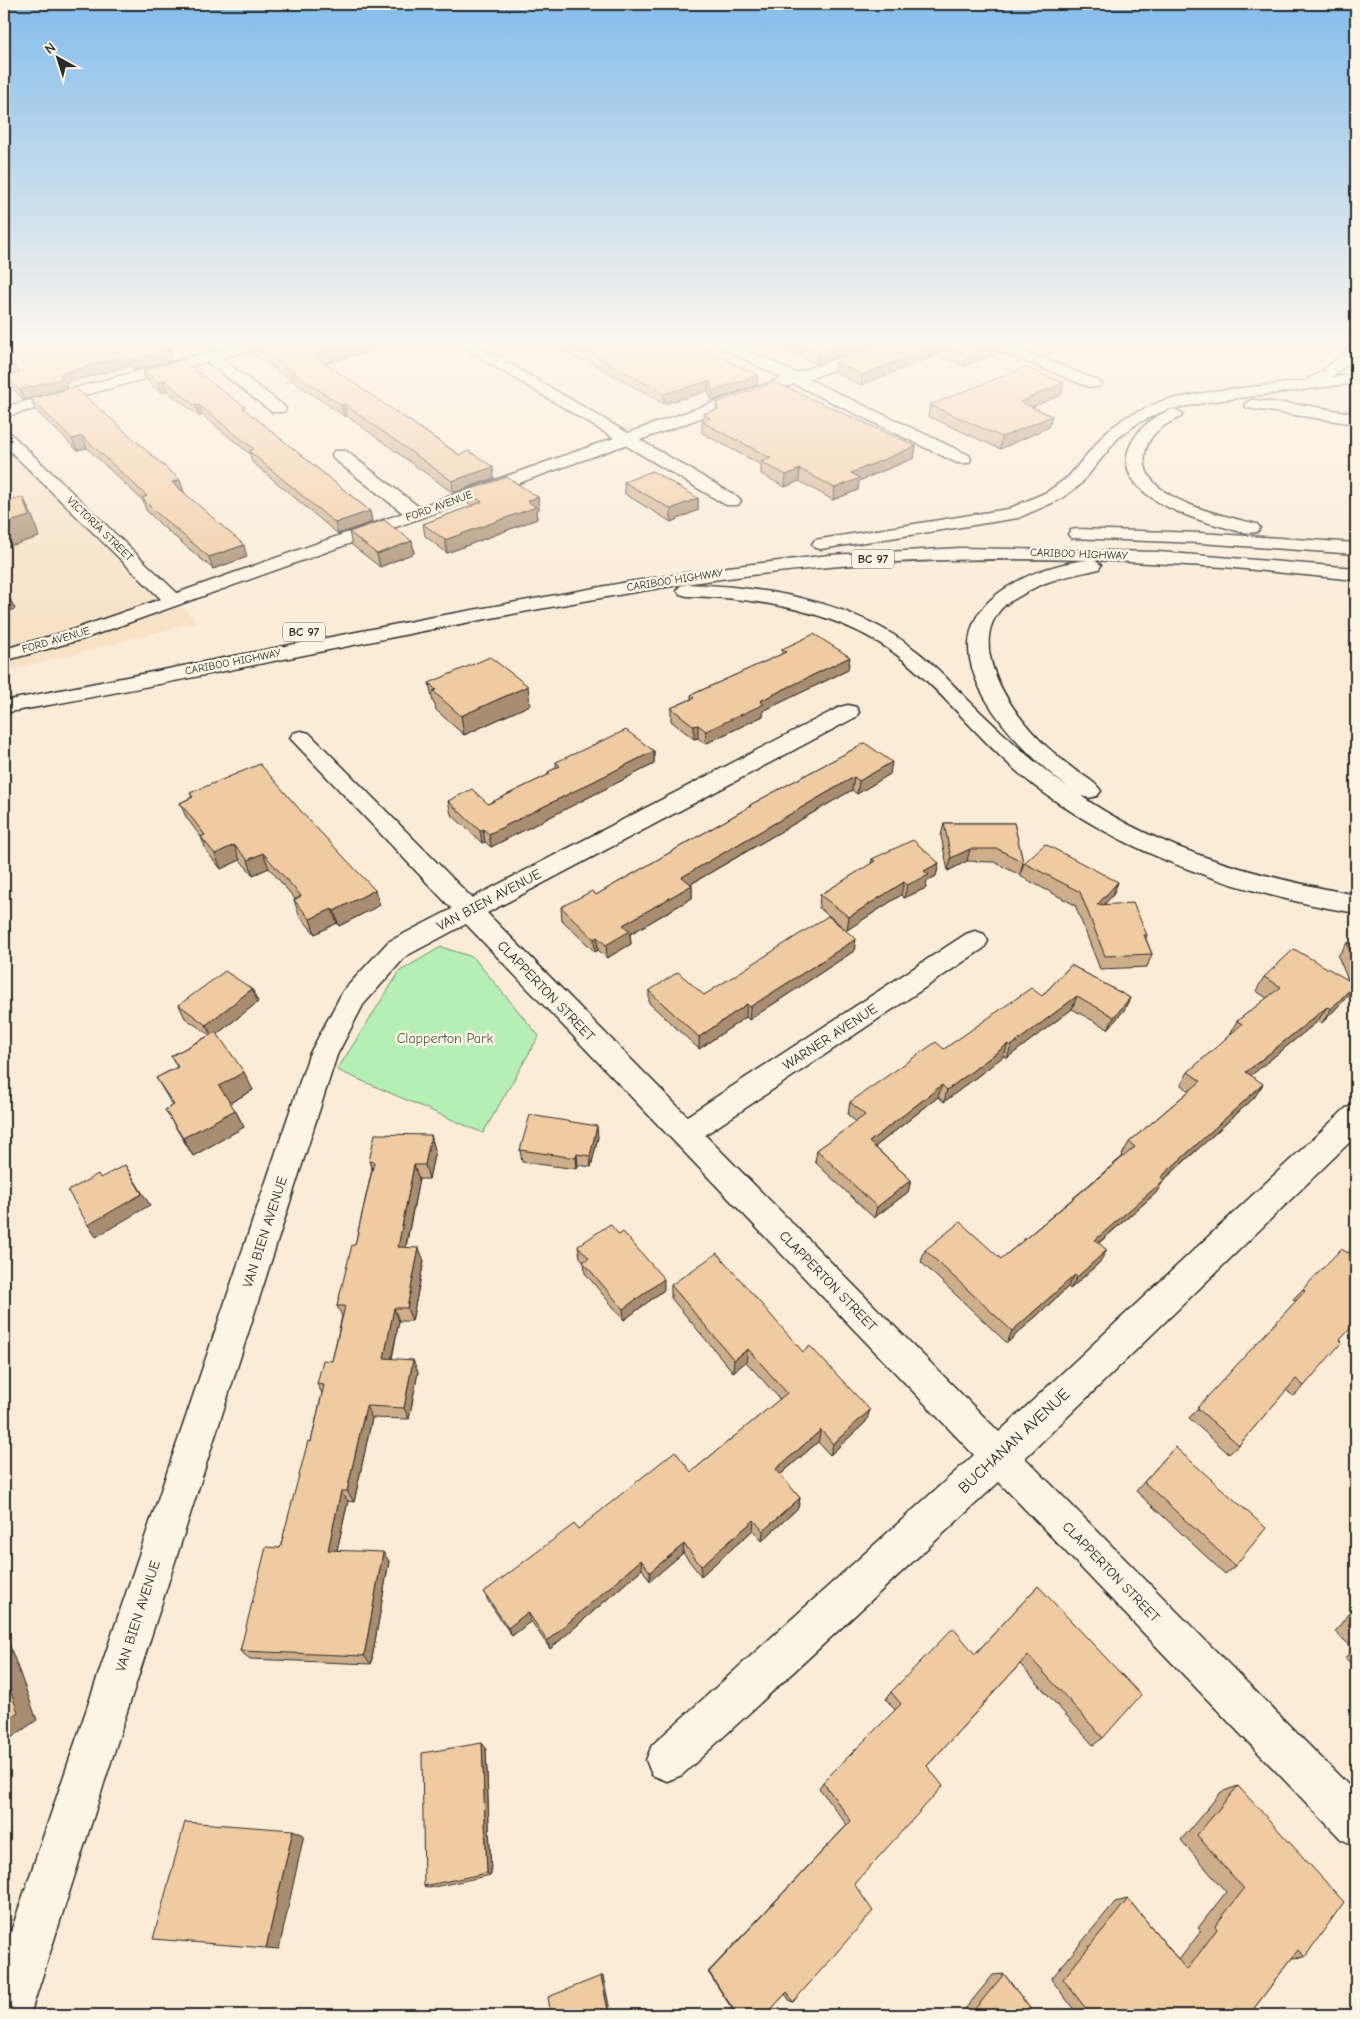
<svg xmlns="http://www.w3.org/2000/svg" width="1360" height="2019" viewBox="0 0 1360 2019" font-family="'Comic Neue',sans-serif">
	<style>
		.built { fill: #f7e2c6 }
		.green { fill: #b5efb3; stroke: #708d6f }
		.lines { fill: none; stroke-linecap: round; stroke-linejoin: round }
		.street-casing { stroke: #2b2b2b; stroke-width: 3 }
		.highway-casing { stroke: #2b2b2b; stroke-width: 3 }
		.street { fill: #fcf5e5; fill-rule: evenodd }
		.highway { fill: #fcf5e5; fill-rule: evenodd }
		.wall { fill: #ceae8a; stroke: #2b2b2b }
		.shaded-wall { fill: #a88d70; stroke: #2b2b2b }
		.building { fill: #f0caa0; stroke: #2b2b2b }
		.labels { text-anchor: middle; dominant-baseline: central; stroke-width: 5; stroke-linejoin: round; paint-order: stroke }
		.far-street-label { font-size: 11px; fill: #2b2b2b; stroke: #fcf5e5 }
		.shield { fill: #fcf5e5; stroke: #6a6863; stroke-width: 1 }
		.shield-label { font-size: 12px; font-weight: bold; fill: #2b2b2b }
		.street-label { font-size: 14px; fill: #2b2b2b; stroke: #fcf5e5 }
		.park-label { font-size: 14px; fill: #4e5c4d; stroke: #fcf5e5 }
		.near-street-label { font-size: 16px; fill: #2b2b2b; stroke: #fcf5e5 }
	</style>
	<rect width="100%" height="100%" fill="#faecd7"/>
	<filter id="ink" filterUnits="userSpaceOnUse"><feTurbulence type="fractalNoise" baseFrequency=".02" numOctaves="2"/><feDisplacementMap in="SourceGraphic" scale="10" xChannelSelector="R" yChannelSelector="G"/><feConvolveMatrix kernelMatrix="1 2 1 2 8 2 1 2 1" color-interpolation-filters="sRGB"/></filter>
	<g filter="url(#ink)">
		<polygon class="built" points="4,432 197,622 4,672"/>
		<polygon class="green" points="441,947 473,957 539,1036 483,1133 337,1070 400,971"/>
		<g class="lines">
			<defs>
				<g id="street">
					<polygon points="251,341 275,341 273,344 221,358 284,406 286,409 284,412 272,412 207,362 4,417 4,407"/>
					<polygon points="453,341 471,341 628,433 782,378 710,341 729,341 796,373 886,341 907,341 905,344 808,379 969,455 971,459 969,463 957,463 794,384 640,440 738,497 741,501 738,505 726,505 625,445 83,639 4,661 4,649 69,631 161,599 4,445 4,431 10,433 177,593 403,513 334,459 332,455 334,451 346,451 419,507 614,438"/>
					<polygon points="981,341 1001,341 1099,381 1102,384 1099,387 1089,387 983,344"/>
					<polygon points="1337,341 1356,341 1356,349 1339,344"/>
					<polygon points="848,705 856,707 859,712 856,717 487,913 687,1116 966,934 975,931 984,934 988,941 984,948 705,1135 999,1432 1346,1108 1356,1105 1356,1136 1025,1458 1356,1793 1356,1846 1341,1839 999,1482 682,1775 667,1781 652,1775 646,1760 652,1745 974,1455 466,924 406,956 363,1005 337,1055 30,2015 4,2015 4,1952 309,1055 343,991 388,942 452,909 290,738 293,733 301,731 309,733 472,898 840,707"/>
				</g>
				<g id="highway">
					<polygon points="1356,346 1356,357 1332,377 1356,375 1356,383 1214,401 1166,410 1138,423 1118,438 1080,485 1059,500 1018,518 821,549 815,548 812,544 815,540 821,539 1008,509 1047,492 1068,477 1106,432 1126,417 1162,401 1214,391 1304,381 1321,372 1351,347"/>
					<polygon points="1252,400 1311,406 1356,414 1356,424 1247,408 1244,405 1247,402"/>
					<path d="M1175,409L1183,414L1181,417C1163,425 1148,434 1145,454C1137,500 1226,516 1257,524L1260,528L1257,532C1245,535 1232,529 1220,526C1185,517 1100,488 1135,437C1144,423 1159,413 1175,409Z"/>
					<polygon points="1077,529 1200,533 1356,543 1356,554 1200,543 1071,538 1068,534 1071,530"/>
					<path d="M961,548L1158,552L1356,568V580L1224,567L1094,560L1101,565L1099,569C1070,576 1046,579 1020,596C1015,599 1008,602 1004,606C963,646 1014,716 1045,745C1054,753 1062,760 1071,767C1081,775 1094,780 1101,791L1097,796L1089,798L1081,796C1162,852 1261,877 1356,895V913C1244,895 1127,856 1036,787C988,751 952,701 906,662C847,612 762,598 687,596L680,594L677,590L680,586L687,584C766,587 856,601 919,653C937,667 952,684 968,700C1003,734 1037,766 1077,794C1020,753 912,647 1006,588C1031,572 1059,563 1088,560C1002,558 915,559 829,567C719,576 610,596 502,616C336,647 170,684 4,713V701L428,618L628,582L728,567L829,555Z"/>
				</g>
			</defs>
			<use href="#street" class="street-casing"/>
			<use href="#highway" class="highway-casing"/>
			<use href="#street" class="street"/>
			<use href="#highway" class="highway"/>
		</g>
		<g class="wall">
			<polygon points="4,341 169,350 172,360 134,370 129,366 65,383 67,388 24,400 10,386 5,376 15,373 4,364"/>
			<polygon points="247,341 372,341 373,350 325,364 494,478 453,493 347,416 344,416 250,352"/>
			<polygon points="547,341 679,341 758,375 757,385 712,401 708,391 664,404 588,361 578,360"/>
			<polygon points="765,341 880,341 817,364"/>
			<polygon points="892,341 1001,343 999,353 964,366 937,355 861,385 834,372 835,362"/>
			<polygon points="1006,341 1028,341 1017,346"/>
			<polygon points="143,370 246,411 370,511 372,522 338,534 252,462 250,454 202,415 199,416 167,391 161,393 146,380"/>
			<polygon points="1061,395 1032,407 1052,416 1049,427 1000,449 928,416 930,405"/>
			<polygon points="31,399 184,492 247,557 213,569 162,526 146,510 143,501 87,448 77,450 35,410"/>
			<polygon points="716,403 916,446 914,458 859,481 858,490 833,500 799,481 785,487 761,474 761,465 702,433 702,422 703,421 703,414 716,410"/>
			<polygon points="624,482 698,498 698,510 671,522 625,494"/>
			<polygon points="466,491 538,497 539,509 536,510 537,519 447,553 425,536 423,524 472,506 468,503"/>
			<polygon points="349,532 412,541 414,553 380,567 352,545"/>
			<polygon points="782,649 848,670 763,711 763,716 705,744 698,738 694,739 671,721 671,708 691,699 691,695 782,654"/>
			<polygon points="429,683 530,705 464,735 436,710 435,705 433,702"/>
			<polygon points="865,743 890,774 857,794 852,790 691,884 692,885 692,898 630,934 631,944 607,958 598,950 595,952 562,920 561,907 596,895 749,807 750,805"/>
			<polygon points="654,751 654,764 491,847 485,842 482,843 451,814 448,801 488,804 548,775 548,772 556,768 556,762"/>
			<polygon points="190,793 380,905 339,926 337,923 315,934 299,915 294,900 295,899 269,868 253,875 240,860 221,869 207,852 201,837 186,817 180,803 192,797"/>
			<polygon points="944,823 1014,823 1023,862 1020,875 994,862 967,861 948,871 941,836"/>
			<polygon points="872,859 939,863 936,876 927,881 926,888 904,898 901,895 847,930 819,908 820,895 871,864"/>
			<polygon points="1024,863 1118,882 1113,895 1104,904 1147,935 1146,939 1152,954 1147,967 1100,969 1075,905 1020,876"/>
			<polygon points="856,939 854,951 749,1020 746,1017 699,1049 649,1003 649,991 704,995"/>
			<polygon points="1347,943 1356,944 1356,989 1352,989 1346,998 1322,1023 1318,1021 1250,1076 1263,1084 1254,1098 1164,1180 1156,1193 1099,1243 1100,1262 1070,1289 1068,1287 1007,1343 921,1262 925,1250 1001,1259 1123,1156 1122,1155 1129,1142 1189,1091 1181,1085 1188,1072 1230,1035 1229,1035 1237,1021 1267,998 1256,991 1264,977 1348,980 1338,956"/>
			<polygon points="1071,965 1130,998 1124,1010 1108,1029 1072,1009 1007,1058 1004,1056 944,1102 938,1097 875,1147 911,1180 908,1192 874,1218 815,1162 817,1150 856,1122 848,1115 850,1102 944,1049 1042,996"/>
			<polygon points="252,989 258,1002 217,1034 253,1090 230,1103 235,1110 244,1127 193,1156 165,1110 173,1106 156,1078 177,1067 171,1056 210,1035 185,1018 179,1005"/>
			<polygon points="431,1135 435,1150 429,1179 419,1179 406,1247 424,1261 412,1321 399,1321 392,1359 418,1372 409,1419 372,1418 354,1502 348,1501 337,1550 389,1561 371,1664 250,1659 240,1651 280,1548 311,1442 322,1393 317,1384 332,1361 342,1316 337,1306 355,1245 372,1169 369,1161"/>
			<polygon points="598,1137 591,1167 578,1165 577,1169 522,1162 520,1150"/>
			<polygon points="578,1246 664,1290 624,1320 585,1273 584,1262 580,1257"/>
			<polygon points="1348,1253 1340,1340 1304,1386 1293,1396 1286,1390 1239,1445 1229,1454 1189,1418 1296,1301 1293,1299 1303,1289"/>
			<polygon points="671,1285 803,1352 866,1422 830,1455 818,1442 780,1475 800,1498 798,1508 762,1541 753,1530 701,1576 683,1553 650,1581 642,1569 550,1649 531,1621 512,1636 488,1601 484,1592 578,1529 691,1472 780,1399 746,1362 733,1372 671,1298"/>
			<polygon points="1175,1447 1235,1566 1225,1574 1136,1491"/>
			<polygon points="1038,1586 1103,1738 1093,1745 1020,1664 927,1766 854,1884 793,2002 790,2001 785,1994 766,2015 736,2015 708,1972 847,1825 819,1788 823,1782 895,1710 886,1699 891,1692 975,1654"/>
			<polygon points="1356,1603 1356,1668 1345,1658 1353,1648 1335,1632"/>
			<polygon points="486,1748 491,1875 429,1888 424,1886"/>
			<polygon points="1238,1786 1305,1957 1292,1958 1249,2015 1078,2015 1051,1979 1115,1902 1128,1899 1179,1960 1201,1931 1198,1928 1226,1892 1181,1840 1221,1792"/>
			<polygon points="1004,1974 1035,2015 960,2015 993,1975"/>
		</g>
		<g class="shaded-wall">
			<polygon points="365,341 372,341 373,350 315,366 313,355"/>
			<polygon points="853,341 880,341 817,364 818,354"/>
			<polygon points="1018,341 1028,341 1017,346"/>
			<polygon points="1001,343 999,353 964,366 966,357"/>
			<polygon points="939,345 937,355 861,385 862,375"/>
			<polygon points="169,350 172,360 134,370 131,360"/>
			<polygon points="126,356 129,366 65,383 67,388 24,400 20,390 59,374"/>
			<polygon points="758,375 757,385 712,401 712,391"/>
			<polygon points="164,380 167,391 161,393 158,382"/>
			<polygon points="709,381 708,391 664,404 664,394"/>
			<polygon points="1064,383 1061,395 1017,413 1020,402"/>
			<polygon points="344,404 347,416 344,416 341,405"/>
			<polygon points="199,405 202,415 199,416 196,406"/>
			<polygon points="1052,416 1049,427 1000,449 1002,437"/>
			<polygon points="82,436 87,448 77,450 72,439"/>
			<polygon points="916,446 914,458 859,481 858,490 833,500 835,488 851,473"/>
			<polygon points="493,467 494,478 453,493 452,481"/>
			<polygon points="800,469 799,481 785,487 786,475"/>
			<polygon points="180,480 184,492 172,482"/>
			<polygon points="23,497 33,518 39,537 4,548 4,524"/>
			<polygon points="538,497 539,509 536,510 537,519 447,553 445,540 527,501"/>
			<polygon points="698,498 698,510 671,522 671,509"/>
			<polygon points="370,511 372,522 338,534 335,523"/>
			<polygon points="412,541 414,553 380,567 377,554"/>
			<polygon points="244,545 247,557 213,569 209,557"/>
			<polygon points="4,587 15,609 4,613"/>
			<polygon points="850,657 848,670 763,711 763,716 705,744 706,731 760,701"/>
			<polygon points="528,686 530,705 464,735 461,716"/>
			<polygon points="698,725 698,738 694,739 694,726"/>
			<polygon points="654,751 654,764 491,847 489,834"/>
			<polygon points="892,762 890,774 857,794 859,781"/>
			<polygon points="854,777 852,790 682,889 682,877"/>
			<polygon points="483,829 485,842 482,843 480,831"/>
			<polygon points="234,845 240,860 221,869 215,854"/>
			<polygon points="970,849 967,861 948,871 951,858"/>
			<polygon points="263,853 269,868 253,875 248,860"/>
			<polygon points="939,863 936,876 927,881 926,888 904,898 907,885 924,871"/>
			<polygon points="904,882 901,895 847,930 849,917"/>
			<polygon points="1118,882 1113,895 1092,918 1097,905"/>
			<polygon points="692,885 692,898 630,934 631,944 607,958 606,945 623,925"/>
			<polygon points="375,890 380,905 339,926 334,911"/>
			<polygon points="332,909 337,923 315,934 310,919"/>
			<polygon points="597,937 598,950 595,952 594,939"/>
			<polygon points="856,939 854,951 749,1020 750,1007"/>
			<polygon points="1355,984 1346,998 1322,1023 1331,1009"/>
			<polygon points="252,989 258,1002 213,1037 206,1025"/>
			<polygon points="1077,996 1072,1009 1007,1058 1011,1046"/>
			<polygon points="1130,998 1124,1010 1108,1029 1114,1017"/>
			<polygon points="747,1004 746,1017 699,1049 699,1037"/>
			<polygon points="1327,1007 1318,1021 1238,1086 1246,1072"/>
			<polygon points="1008,1044 1004,1056 944,1102 947,1090"/>
			<polygon points="244,1072 253,1090 228,1104 219,1086"/>
			<polygon points="1263,1084 1254,1098 1158,1185 1164,1180 1156,1193 1088,1252 1095,1240 1161,1177"/>
			<polygon points="942,1085 938,1097 866,1154 869,1142"/>
			<polygon points="235,1110 244,1127 193,1156 183,1138"/>
			<polygon points="597,1126 598,1137 591,1167 590,1156"/>
			<polygon points="431,1135 435,1150 429,1179 425,1165"/>
			<polygon points="577,1154 578,1165 577,1169 576,1158"/>
			<polygon points="125,1165 150,1205 96,1237 88,1225"/>
			<polygon points="414,1165 419,1179 403,1260 398,1247"/>
			<polygon points="911,1180 908,1192 874,1218 877,1207"/>
			<polygon points="419,1248 424,1261 412,1321 407,1308"/>
			<polygon points="1107,1250 1100,1262 1070,1289 1077,1277"/>
			<polygon points="1075,1275 1068,1287 1007,1343 1012,1331"/>
			<polygon points="664,1279 664,1290 624,1320 623,1309"/>
			<polygon points="394,1308 399,1321 389,1371 384,1358"/>
			<polygon points="748,1349 746,1362 733,1372 734,1360"/>
			<polygon points="413,1360 418,1372 409,1419 404,1408"/>
			<polygon points="366,1406 372,1418 354,1502 347,1491"/>
			<polygon points="870,1410 866,1422 830,1455 833,1444"/>
			<polygon points="821,1430 818,1442 774,1480 776,1469"/>
			<polygon points="341,1491 348,1501 335,1559 328,1550"/>
			<polygon points="800,1498 798,1508 762,1541 763,1531"/>
			<polygon points="754,1520 753,1530 701,1576 701,1566"/>
			<polygon points="684,1544 683,1553 650,1581 650,1572"/>
			<polygon points="383,1552 389,1561 371,1664 364,1656"/>
			<polygon points="641,1560 642,1569 550,1649 547,1641"/>
			<polygon points="528,1612 531,1621 512,1636 508,1628"/>
			<polygon points="4,1630 37,1720 4,1743"/>
			<polygon points="482,1743 486,1748 491,1875 487,1873"/>
			<polygon points="293,1830 304,1835 279,1949 266,1948"/>
			<polygon points="601,1976 603,1976 611,2015 609,2015"/>
		</g>
		<g class="building">
			<polygon points="4,341 157,341 169,350 131,360 126,356 59,374 63,378 20,390 5,376 20,372 4,357"/>
			<polygon points="247,341 365,341 313,355 459,455 469,451 493,467 452,481 344,404 341,405"/>
			<polygon points="563,341 679,341 686,345 692,343 758,375 712,391 709,381 664,394 588,351 578,350"/>
			<polygon points="788,341 853,341 818,354"/>
			<polygon points="892,341 997,341 1001,343 966,357 939,345 862,375 835,362"/>
			<polygon points="181,360 245,407 243,408 370,511 335,523 249,451 254,449 199,405 196,406 164,380 158,382 143,370"/>
			<polygon points="1025,367 1064,383 1020,402 1052,416 1002,437 930,405"/>
			<polygon points="775,382 916,446 851,473 860,478 835,488 800,469 786,475 761,462 771,458 702,422 710,418 703,414 718,409 716,403"/>
			<polygon points="75,387 180,480 172,482 244,545 209,557 158,514 142,498 147,496 82,436 72,439 31,399"/>
			<polygon points="652,471 698,498 671,509 624,482"/>
			<polygon points="507,477 538,497 527,501 536,507 445,540 423,524 482,502 466,491"/>
			<polygon points="23,497 29,516 4,524 4,503"/>
			<polygon points="384,520 412,541 377,554 349,532"/>
			<polygon points="814,634 850,657 760,701 764,704 706,731 698,725 694,726 671,708 694,698 691,695 786,652 782,649"/>
			<polygon points="490,657 528,686 461,716 433,691 436,690 429,683"/>
			<polygon points="626,730 654,751 489,834 483,829 480,831 448,801 472,789 488,804 550,774 548,772 560,766 556,762"/>
			<polygon points="865,743 892,762 859,781 854,777 682,877 692,885 623,925 630,931 606,945 597,937 594,939 561,907 592,891 596,895 751,806 750,805"/>
			<polygon points="260,764 307,818 375,890 334,911 332,909 310,919 294,900 301,896 263,853 248,860 234,845 215,854 201,837 205,835 180,803 193,797 190,793"/>
			<polygon points="944,823 1014,823 1023,862 998,849 970,849 951,858"/>
			<polygon points="913,840 939,863 924,871 929,875 907,885 904,882 849,917 820,895 875,861 872,859"/>
			<polygon points="1045,844 1118,882 1097,905 1133,903 1147,935 1144,935 1152,954 1105,956 1080,892 1024,863"/>
			<polygon points="828,916 856,939 750,1007 747,1004 699,1037 649,991 678,972 704,995"/>
			<polygon points="1347,943 1356,944 1356,967"/>
			<polygon points="1294,949 1355,984 1331,1009 1327,1007 1246,1072 1263,1084 1161,1177 1164,1180 1095,1240 1107,1250 1077,1277 1075,1275 1012,1331 925,1250 960,1222 1001,1259 1135,1147 1129,1142 1201,1081 1188,1072 1242,1024 1237,1021 1281,987 1264,977"/>
			<polygon points="1071,965 1130,998 1114,1017 1077,996 1011,1046 1008,1044 947,1090 942,1085 869,1142 911,1180 877,1207 817,1150 865,1115 850,1102 936,1042 944,1049 1031,988 1042,996"/>
			<polygon points="225,971 252,989 206,1025 179,1005"/>
			<polygon points="216,1032 244,1072 219,1086 235,1110 183,1138 165,1110 174,1105 156,1078 178,1067 171,1056"/>
			<polygon points="530,1115 597,1126 590,1156 577,1154 576,1158 520,1150"/>
			<polygon points="375,1134 431,1135 425,1165 414,1165 398,1247 419,1248 407,1308 394,1308 384,1358 413,1360 404,1408 366,1406 347,1491 341,1491 328,1550 383,1552 364,1656 240,1651 266,1547 280,1548 308,1441 311,1442 324,1385 317,1384 323,1360 332,1361 345,1306 337,1306 352,1245 355,1245 374,1162 369,1161"/>
			<polygon points="125,1165 142,1194 88,1225 68,1191 98,1174 100,1178"/>
			<polygon points="610,1224 619,1235 623,1232 664,1279 623,1309 583,1262 589,1258 578,1246"/>
			<polygon points="1356,1244 1356,1322 1340,1340 1342,1342 1304,1386 1296,1379 1239,1445 1197,1408 1305,1291 1303,1289 1341,1249 1348,1253"/>
			<polygon points="717,1253 803,1352 810,1346 870,1410 833,1444 821,1430 776,1469 800,1498 763,1531 754,1520 701,1566 684,1544 650,1572 641,1560 547,1641 528,1612 508,1628 484,1592 574,1524 578,1529 675,1451 691,1472 787,1393 748,1349 734,1360 671,1285"/>
			<polygon points="1175,1447 1266,1528 1235,1566 1144,1482"/>
			<polygon points="1038,1586 1141,1695 1103,1738 1028,1655 927,1766 943,1786 854,1884 873,1911 793,2002 787,1992 766,2015 737,2015 709,1972 851,1821 823,1782 901,1704 891,1692 953,1628 975,1654"/>
			<polygon points="1356,1613 1356,1633 1348,1625"/>
			<polygon points="4,1673 18,1712 4,1722"/>
			<polygon points="482,1743 487,1873 424,1886 422,1753"/>
			<polygon points="1238,1786 1344,1902 1305,1957 1298,1950 1249,2015 1091,2015 1063,1979 1128,1899 1187,1970 1217,1929 1215,1926 1244,1889 1197,1835"/>
			<polygon points="185,1822 293,1830 266,1948 153,1939"/>
			<polygon points="1004,1974 1035,2015 970,2015"/>
			<polygon points="601,1976 609,2015 551,2015 548,1997"/>
		</g>
	</g>
	<linearGradient id="sky" x2="0" y2="1"><stop stop-color="#84bdeb"/><stop offset="0.55" stop-color="#fdf6ed"/><stop offset="1" stop-color="#fdf6ed" stop-opacity="0"/></linearGradient>
	<rect width="1360" height="624" fill="url(#sky)"/>
	<g class="labels">
		<g class="far-street-label">
			<text transform="translate(439 506) rotate(-20)">FORD AVENUE</text>
			<text transform="translate(100 529) rotate(44)">VICTORIA STREET</text>
			<text transform="translate(1079 554) rotate(2)">CARIBOO HIGHWAY</text>
			<text transform="translate(675 580) rotate(-9)">CARIBOO HIGHWAY</text>
			<text transform="translate(56 640) rotate(-16)">FORD AVENUE</text>
			<text transform="translate(233 662) rotate(-11)">CARIBOO HIGHWAY</text>
		</g>
		<g class="shield">
			<rect x="852" y="549.5" width="42" height="19" rx="4"/>
			<rect x="283" y="622.5" width="42" height="19" rx="4"/>
		</g>
		<g class="shield-label">
			<text x="873" y="559">BC 97</text>
			<text x="304" y="632">BC 97</text>
		</g>
		<g class="street-label">
			<text transform="translate(489 900) rotate(-28)">VAN BIEN AVENUE</text>
			<text transform="translate(546 991) rotate(46)">CLAPPERTON STREET</text>
			<text transform="translate(830 1037) rotate(-33)">WARNER AVENUE</text>
			<text transform="translate(265 1232) rotate(-72)">VAN BIEN AVENUE</text>
			<text transform="translate(828 1281) rotate(46)">CLAPPERTON STREET</text>
			<text transform="translate(1111 1572) rotate(46)">CLAPPERTON STREET</text>
			<text transform="translate(138 1616) rotate(-72)">VAN BIEN AVENUE</text>
		</g>
		<g class="park-label">
			<text x="445" y="1038">Clapperton Park</text>
		</g>
		<g class="near-street-label">
			<text transform="translate(1014 1441) rotate(-43)">BUCHANAN AVENUE</text>
		</g>
	</g>
	<rect width="1360" height="2019" fill="none" stroke="#fcf5e5" stroke-width="20"/>
	<rect x="10" y="10" width="1340" height="1999" fill="none" stroke="#2b2b2b" stroke-width="2" filter="url(#ink)"/>
	<g transform="translate(58 58) rotate(321)" stroke="#fcf5e5" stroke-width="4" paint-order="stroke">
	<path d="M0-4L9 19L0 12L-9 19Z" fill="#2b2b2b"/>
	<text y="-8" font-size="14" font-weight="bold" text-anchor="middle" fill="#2b2b2b">N</text>
	</g>
</svg>
